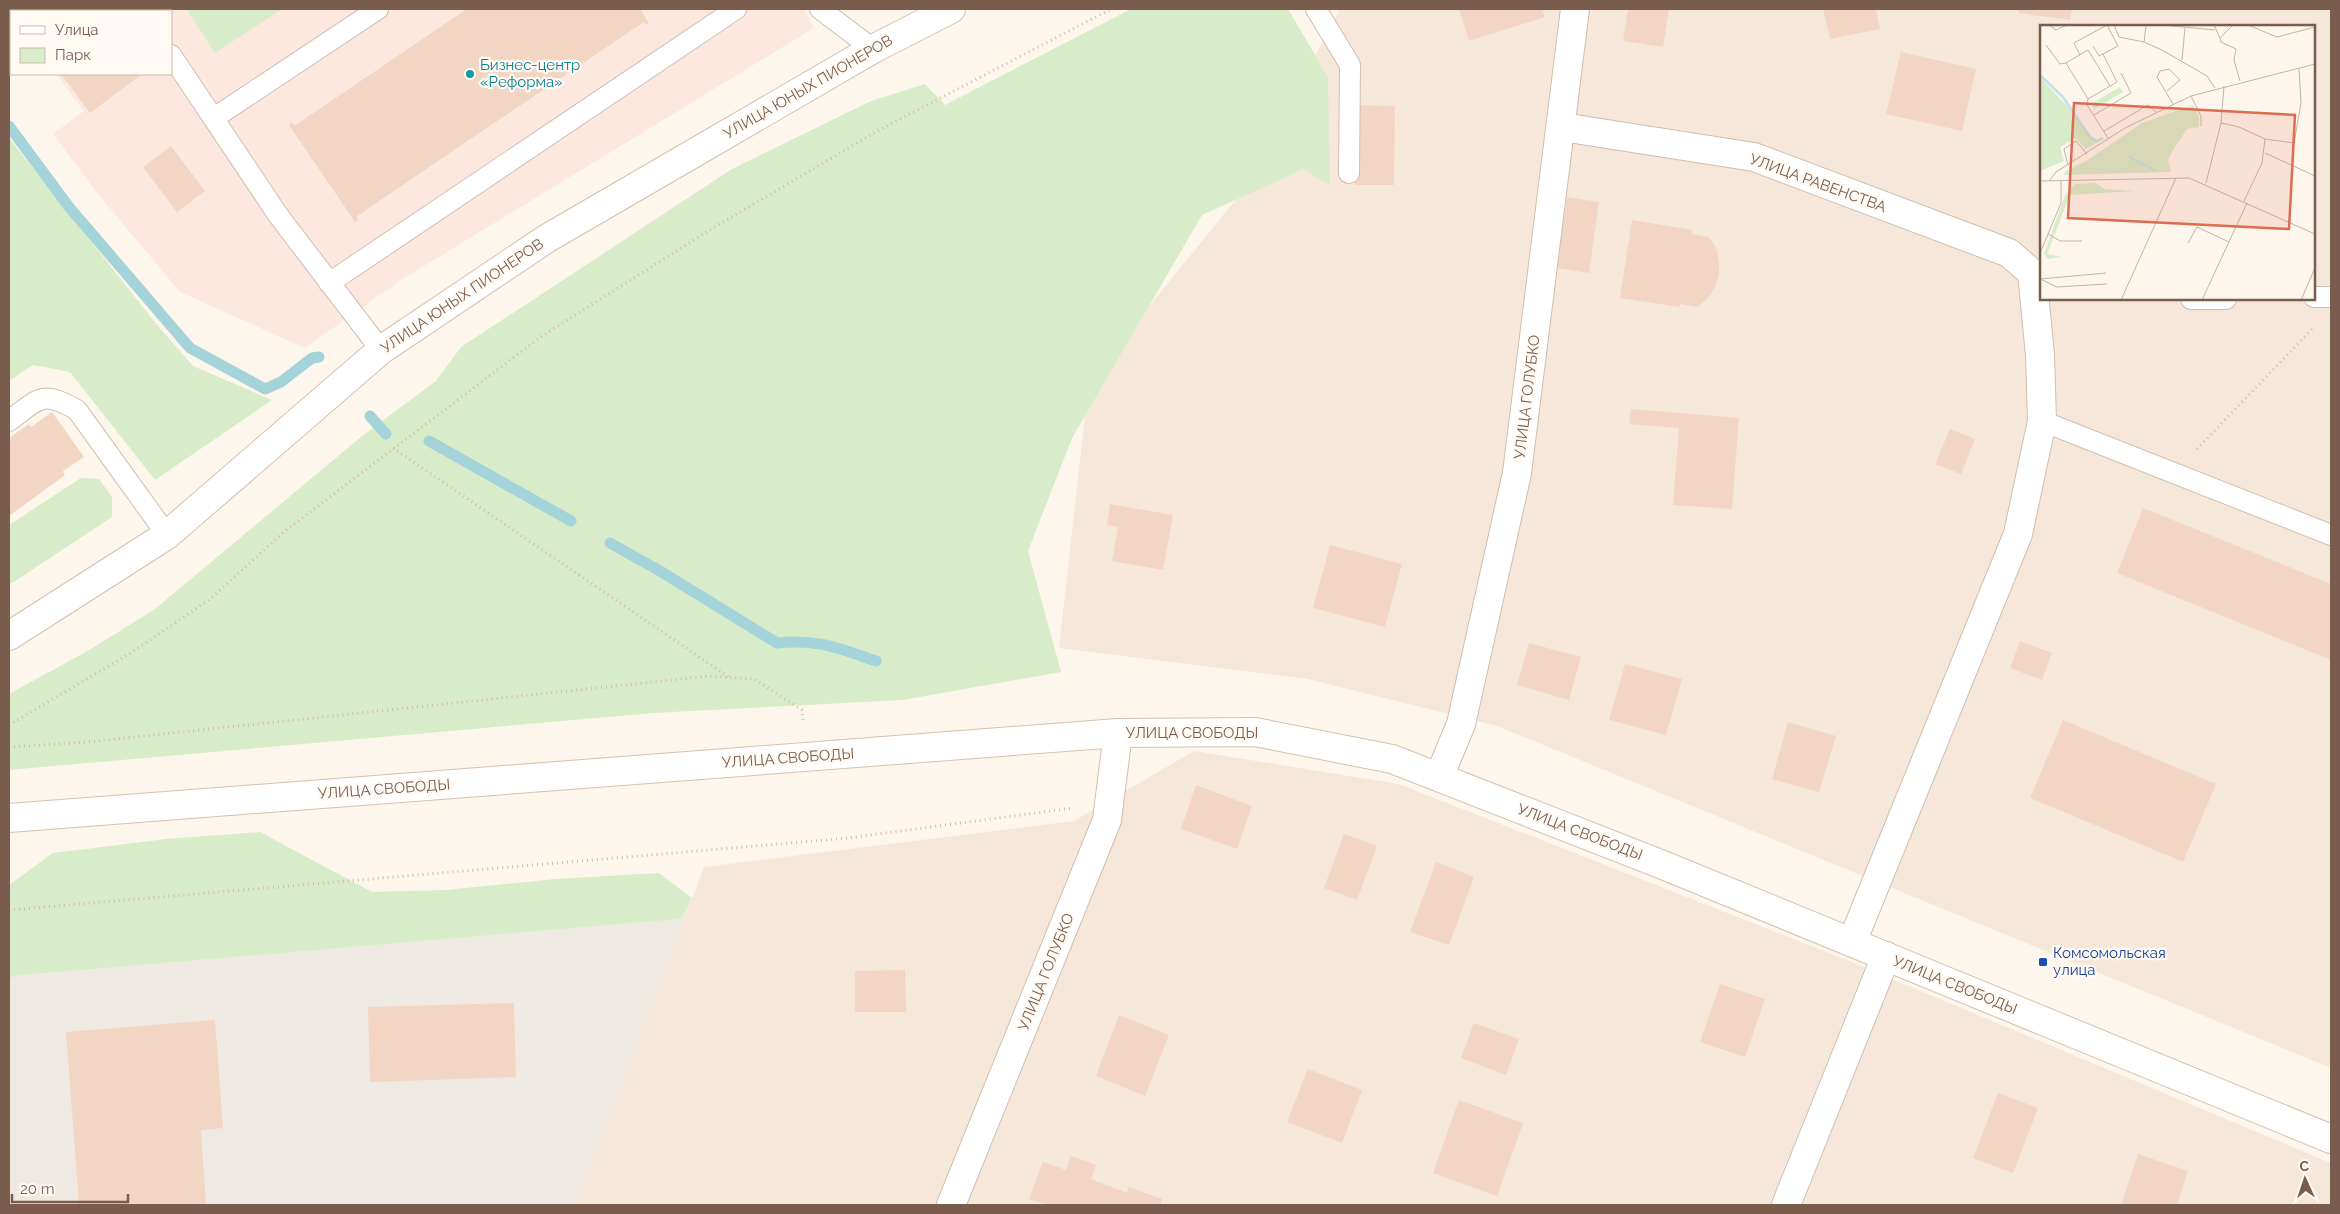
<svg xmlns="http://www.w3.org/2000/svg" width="2340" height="1214" viewBox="0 0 2340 1214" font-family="Raleway,sans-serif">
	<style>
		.residential { fill: #f5e8da; fill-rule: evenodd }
		.commercial { fill: #fde8e0 }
		.industrial { fill: #efe9e4 }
		.green { fill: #d8ecc9 }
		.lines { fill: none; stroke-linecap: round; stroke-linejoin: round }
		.stream { stroke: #a5d3da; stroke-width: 11 }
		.building { fill: #f3d5c3 }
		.lane-casing { stroke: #d1beb0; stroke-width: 22 }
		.street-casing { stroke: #d1beb0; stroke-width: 30 }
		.secondary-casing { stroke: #d6c0b0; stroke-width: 30 }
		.path { stroke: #d9b8a5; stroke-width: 3; stroke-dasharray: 1 4; stroke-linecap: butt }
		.lane { stroke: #fff; stroke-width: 20 }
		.street { stroke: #fff; stroke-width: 28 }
		.secondary { stroke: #fff; stroke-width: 28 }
		.culture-dot { fill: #0f9aa8; stroke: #fffaf3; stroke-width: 2 }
		.transit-dot { fill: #1a4fb4; stroke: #fffaf3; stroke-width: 2 }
		.labels { text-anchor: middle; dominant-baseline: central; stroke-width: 4.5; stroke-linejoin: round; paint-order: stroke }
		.culture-label { font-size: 15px; fill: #0d838f; stroke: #fffaf3; text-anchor: start }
		.street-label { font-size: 15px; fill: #7a5c4d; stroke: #fffaf3 }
		.transit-label { font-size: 15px; fill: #164399; stroke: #fffaf3; text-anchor: start }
		.inset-river { fill: none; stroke: #bfe3e8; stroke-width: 2.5 }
		.inset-road { fill: none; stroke: #c5b3a7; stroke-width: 1 }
		.view { fill: #dc6d51; fill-opacity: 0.15; stroke: #dc6d51; stroke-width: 2.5 }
		.inset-edge { fill: none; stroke: #7a5c4d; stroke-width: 2.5 }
	</style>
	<rect width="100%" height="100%" fill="#fdf6ec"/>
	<g class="residential">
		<path d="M1340,9H2331V1068L1497,726L1308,679L1059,648L1089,380L1247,186ZM2041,26H2314V299H2041Z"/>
		<polygon points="1194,751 1399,784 1842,958 2331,1163 2331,1205 575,1205 704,867 1074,821"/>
	</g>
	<polygon class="commercial" points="9,9 804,9 814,28 401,280 305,348 180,292 98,194 53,134 84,111 56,74 171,74 171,11 11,11 11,34 9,31"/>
	<polygon class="industrial" points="692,898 575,1205 9,1205 9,984 11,976 681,919"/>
	<g class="green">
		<polygon points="186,9 282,9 215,53"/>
		<polygon points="1131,9 1288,9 1328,77 1330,186 1304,169 1202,215 1072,438 1028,551 1061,672 903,700 653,713 9,770 9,694 91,649 155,609 362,436 436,381 461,347 732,169 871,101 925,84 945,105"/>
		<polygon points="9,138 158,326 193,366 272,400 155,480 70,372 33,365 9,381"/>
		<polygon points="81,478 99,479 112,497 112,517 9,585 9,525"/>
		<polygon points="260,832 372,892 445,890 556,879 659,873 692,898 681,919 12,976 9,984 9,885 53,853 166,839"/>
	</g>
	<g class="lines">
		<g class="stream">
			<polyline points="9,126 69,207 190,348 265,389 281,382 312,358 319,357"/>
			<polyline points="370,416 386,434"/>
			<polyline points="429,441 571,521"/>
			<path d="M610,543L660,571L777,643C818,639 838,648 876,661"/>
		</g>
	</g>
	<g class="building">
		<polygon points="9,9 114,9 116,11 11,11 11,27 9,24"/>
		<polygon points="467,9 640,9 649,23 646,25 644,22 457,148 356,217 358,220 355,222 289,125 292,122 294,126"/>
		<polygon points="1459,9 1542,9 1545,17 1469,41"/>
		<polygon points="1628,9 1669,9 1663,47 1623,41"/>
		<polygon points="1823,9 1876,9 1880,29 1830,39"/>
		<polygon points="2019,9 2072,9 2070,20 2018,13"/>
		<polygon points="1901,52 1976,69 1962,131 1886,114"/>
		<polygon points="61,74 142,74 90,113"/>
		<polygon points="1355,105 1395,106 1394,185 1354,185"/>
		<polygon points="171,146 205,191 177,212 143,167"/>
		<polygon points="1567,197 1599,202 1589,273 1557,268"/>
		<polygon points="1632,220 1693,230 1692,234 1709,237 1716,248 1719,261 1719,274 1715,287 1708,298 1698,307 1680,304 1680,307 1620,298"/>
		<polygon points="1631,409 1739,418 1732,509 1673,505 1679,428 1629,424"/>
		<polygon points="52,412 84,457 63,471 65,475 9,516 9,438 29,424 31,427"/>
		<polygon points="1950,429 1975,439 1961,474 1935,464"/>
		<polygon points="1110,504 1173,515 1163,570 1112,561 1118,527 1107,525"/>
		<polygon points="2143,508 2331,584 2331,660 2117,573"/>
		<polygon points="1330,545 1402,564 1385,627 1313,608"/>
		<polygon points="2020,641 2052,653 2042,680 2010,668"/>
		<polygon points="1529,643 1581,657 1569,700 1517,685"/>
		<polygon points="1625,664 1682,679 1666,735 1609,720"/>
		<polygon points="2063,720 2216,784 2183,862 2030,798"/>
		<polygon points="1788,722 1836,736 1819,792 1772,779"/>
		<polygon points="1196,785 1252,806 1237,849 1181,829"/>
		<polygon points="1344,834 1377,846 1357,900 1324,888"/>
		<polygon points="1436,862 1474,877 1449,945 1410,932"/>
		<polygon points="905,970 906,1012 855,1012 855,971"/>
		<polygon points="1720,984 1765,999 1745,1057 1700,1042"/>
		<polygon points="514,1003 516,1077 370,1082 368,1007"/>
		<polygon points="1119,1015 1169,1035 1145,1096 1096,1076"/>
		<polygon points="215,1020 223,1128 201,1130 206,1205 79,1205 66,1032"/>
		<polygon points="1474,1023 1519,1039 1506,1075 1461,1058"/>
		<polygon points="1308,1069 1362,1090 1342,1143 1287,1122"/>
		<polygon points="1998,1093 2038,1108 2013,1173 1973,1158"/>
		<polygon points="1459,1100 1523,1123 1497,1196 1433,1173"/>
		<polygon points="2138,1154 2188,1171 2177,1205 2121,1205"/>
		<polygon points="1071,1156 1096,1165 1091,1179 1127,1193 1129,1187 1162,1199 1160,1205 1047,1205 1029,1199 1043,1162 1066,1170"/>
	</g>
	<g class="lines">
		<defs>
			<g id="lane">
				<polyline points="140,9 142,11"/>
				<polyline points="820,9 873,49"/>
				<polyline points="1316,9 1350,65 1349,173"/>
				<polyline points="171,55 278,215 381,350"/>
				<polyline points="214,118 378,9"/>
				<polyline points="329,283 736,9"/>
				<polyline points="2314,297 2331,297"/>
				<polyline points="2191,299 2226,299"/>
				<path d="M9,421C40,398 41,390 77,410L167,535"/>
				<polyline points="2042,421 2331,535"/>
			</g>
			<g id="street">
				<polyline points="1562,127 1754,157 2009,253 2032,273 2040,355 2042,421 2018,534 1852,942"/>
				<polyline points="1439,777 1461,724 1517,473 1575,9"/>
				<polyline points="951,1205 1107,820 1118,733"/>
				<polyline points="1786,1205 1886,956"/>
			</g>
			<g id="secondary">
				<polyline points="9,636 167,535 381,350 546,239 873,49 951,9"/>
				<polyline points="9,818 1118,733 1255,732 1392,759 1663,865 2331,1139"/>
			</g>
		</defs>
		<use href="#lane" class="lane-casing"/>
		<use href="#street" class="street-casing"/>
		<use href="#secondary" class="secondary-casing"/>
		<g class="path">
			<polyline points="393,448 730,678"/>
			<polyline points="2197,449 2314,327"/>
			<polyline points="9,725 129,654 209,600 285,531 542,336 713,228 879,130 1111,9"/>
			<polyline points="9,747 87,742 709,676 754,679 802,710 803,723"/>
			<polyline points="9,910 848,838 1073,808"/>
		</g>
		<use href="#lane" class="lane"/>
		<use href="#street" class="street"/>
		<use href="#secondary" class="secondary"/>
	</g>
	<circle class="culture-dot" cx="470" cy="74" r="5"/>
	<rect class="transit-dot" x="2038" y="957" width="10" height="10" rx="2.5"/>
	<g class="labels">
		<g class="culture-label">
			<text x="480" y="65">Бизнес-центр<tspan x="480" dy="17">«Реформа»</tspan></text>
		</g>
		<g class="street-label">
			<text transform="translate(808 87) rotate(-30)">УЛИЦА ЮНЫХ ПИОНЕРОВ</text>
			<text transform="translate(1818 183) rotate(20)">УЛИЦА РАВЕНСТВА</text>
			<text transform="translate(462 296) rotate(-34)">УЛИЦА ЮНЫХ ПИОНЕРОВ</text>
			<text transform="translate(1527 397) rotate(-83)">УЛИЦА ГОЛУБКО</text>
			<text x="1192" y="733">УЛИЦА СВОБОДЫ</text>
			<text transform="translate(788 758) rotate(-4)">УЛИЦА СВОБОДЫ</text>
			<text transform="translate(384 789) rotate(-4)">УЛИЦА СВОБОДЫ</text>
			<text transform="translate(1580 832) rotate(21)">УЛИЦА СВОБОДЫ</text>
			<text transform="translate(1046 972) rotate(-68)">УЛИЦА ГОЛУБКО</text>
			<text transform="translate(1955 985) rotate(22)">УЛИЦА СВОБОДЫ</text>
		</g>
		<g class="transit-label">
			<text x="2053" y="953">Комсомольская<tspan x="2053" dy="17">улица</tspan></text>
		</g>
	</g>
	<g transform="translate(2040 25)">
		<rect width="275" height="275" fill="#fdf6ec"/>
		<path d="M0,52L27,81L51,113L58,117L46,124L35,113L20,122L24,136L0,146ZM80,62L83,67L54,84L51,79ZM153,80L159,92V102L147,104L133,125L128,135L131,147L24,150L25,146L46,136L102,98ZM55,158L65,164L95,166L30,170L7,229L21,232L8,234L4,229L25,170L35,159Z" fill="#d8ecc9"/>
		<path class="inset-river" d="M1,51L23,72L50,112L57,116L63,113M89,132L114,145"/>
		<path class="inset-road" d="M9,0L16,5L27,0M74,0L79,12L104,17L122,25L167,51L175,63M122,0L175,5M174,0L180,13L193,0M208,0L237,12L275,2M180,13L181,17L196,24L194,35L200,56M104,17L106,0M6,20L20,39L26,38M53,21L59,31L78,21L67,0M63,29L77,57L48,74L47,80L68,113M40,30L34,18L67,0M142,35L145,3M127,66L140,55L129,44L120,46L117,52L133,79M151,71L161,91V101M48,74L26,38L48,25L70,61M54,90L91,68L81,48M181,98L199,102L225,114L254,118L261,78L259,44M64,106L108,80L116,87M225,128L275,151M28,140L24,124L36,116L47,129M10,155L16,147L85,103L151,71L275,39M0,156L149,153L275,209M166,158L181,98L184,61M204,176L222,138L225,114M8,209L20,216H42M148,218L157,202L189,217M0,228L21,178V155M0,254L17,262L67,259M0,254L66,248M81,275L136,153M162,275L207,178M261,275L275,243"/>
		<path class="view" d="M34,78L255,90L249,204L28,193Z"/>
		<rect width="275" height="275" class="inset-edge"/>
	</g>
	<rect width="2340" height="1214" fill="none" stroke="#7a5c4d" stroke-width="20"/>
	<rect x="10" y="10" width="162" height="65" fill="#fffaf3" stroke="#cabbb1"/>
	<rect x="20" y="26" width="25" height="8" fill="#ffffff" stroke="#cabbb1"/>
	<text x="55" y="35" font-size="15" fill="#7a5c4d">Улица</text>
	<rect x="20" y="48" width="25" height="15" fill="#d8ecc9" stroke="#cabbb1"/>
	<text x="55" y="60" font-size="15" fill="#7a5c4d">Парк</text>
	<g transform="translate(2305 1179) rotate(357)" stroke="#fffaf3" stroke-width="4" paint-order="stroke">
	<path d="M0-4L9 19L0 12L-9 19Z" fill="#7a5c4d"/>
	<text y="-8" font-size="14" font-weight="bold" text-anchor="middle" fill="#7a5c4d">С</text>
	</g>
	<path d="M12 1194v8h116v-8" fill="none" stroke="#7a5c4d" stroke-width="2.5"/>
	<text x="20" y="1194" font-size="15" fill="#7a5c4d" stroke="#fffaf3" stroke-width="4" paint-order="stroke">20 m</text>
</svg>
